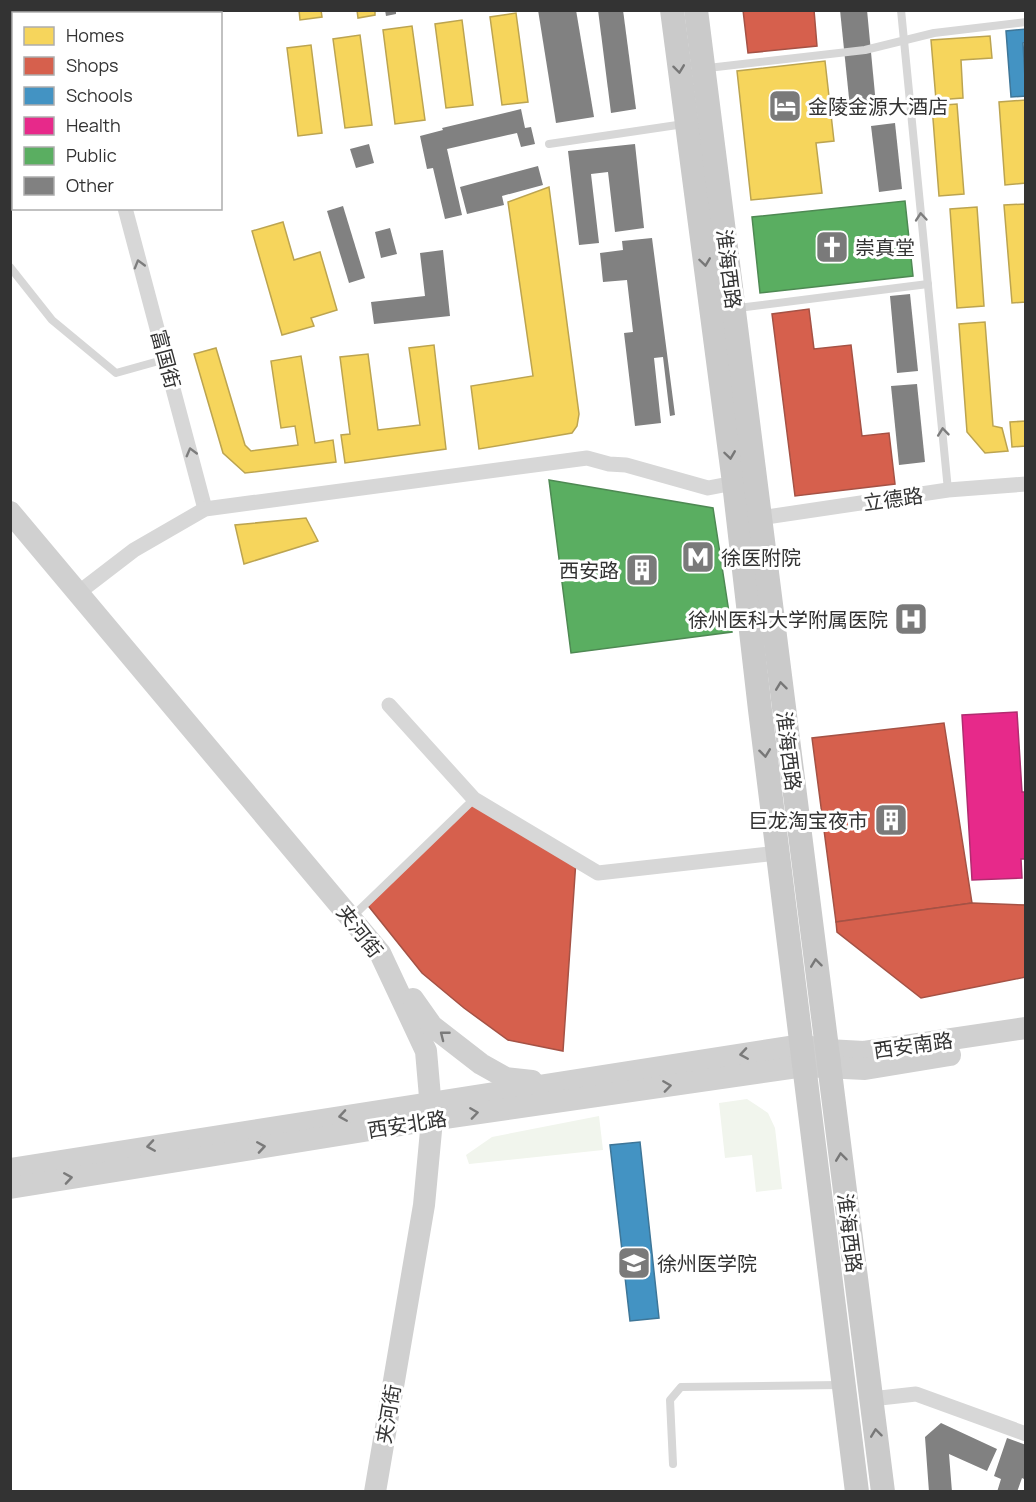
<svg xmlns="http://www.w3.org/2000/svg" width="1036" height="1502" viewBox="0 0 1036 1502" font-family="Manrope,'Noto Sans SC',sans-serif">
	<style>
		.green { fill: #f1f5ed }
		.homes { fill: #f6d55c; stroke: #bca450; stroke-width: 1.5 }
		.shops { fill: #d6604d; stroke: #a55245; stroke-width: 1.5 }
		.schools { fill: #4393c3; stroke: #3e7698; stroke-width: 1.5 }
		.health { fill: #e7298a; stroke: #b12c70; stroke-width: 1.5 }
		.public { fill: #5aae61; stroke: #4e8953; stroke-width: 1.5 }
		.building { fill: #818181 }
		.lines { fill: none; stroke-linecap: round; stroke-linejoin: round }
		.lane { stroke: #d7d7d7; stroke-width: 8 }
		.street { stroke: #d7d7d7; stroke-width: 15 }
		.secondary { stroke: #d0d0d0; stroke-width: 22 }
		.primary { stroke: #cacaca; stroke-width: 24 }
		.oneway { stroke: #777 }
		.oneway2 { stroke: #7d7d7d }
		.oneway3 { stroke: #7a7a7a }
		.labels { text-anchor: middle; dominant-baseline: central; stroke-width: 6; stroke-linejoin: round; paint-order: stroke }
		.poi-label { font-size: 20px; fill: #333; stroke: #fff; text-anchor: start }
		.street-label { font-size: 20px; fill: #333; stroke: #fff }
	</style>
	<rect width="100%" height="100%" fill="#fff"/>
	<g class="green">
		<polygon points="747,1099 768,1113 775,1128 782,1189 756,1192 752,1155 725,1158 719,1103"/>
		<polygon points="599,1116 603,1150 469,1164 466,1155 492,1137"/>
	</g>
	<g class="homes">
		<polygon points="299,10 321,10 322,17 300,20"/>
		<polygon points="357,10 375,10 375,15 358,18"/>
		<polygon points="516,13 528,102 502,105 490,17"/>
		<polygon points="462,20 473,105 446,108 435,24"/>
		<polygon points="412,26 425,120 395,124 383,30"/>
		<polygon points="360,35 372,125 345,128 333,39"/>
		<polygon points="990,36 992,58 961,60 963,98 936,100 931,40"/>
		<polygon points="311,45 322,133 298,136 287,48"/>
		<polygon points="10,57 14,57 14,194 10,195"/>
		<polygon points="825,61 834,141 816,143 822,193 751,200 737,71"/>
		<polygon points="1026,100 1026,183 1005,185 999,102"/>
		<polygon points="957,104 964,194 939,196 932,106"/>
		<polygon points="549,187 579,414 577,426 572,433 479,449 471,386 533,376 508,202"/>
		<polygon points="1026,204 1026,302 1012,303 1004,205"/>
		<polygon points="977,207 984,306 957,308 950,209"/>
		<polygon points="283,222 294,260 320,252 337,310 311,318 314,326 282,335 252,231"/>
		<polygon points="985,322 993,426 1002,428 1008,451 985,453 967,432 959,324"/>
		<polygon points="434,345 446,449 345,463 341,435 350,434 340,357 368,354 378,430 420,425 409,348"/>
		<polygon points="216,348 245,445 251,451 298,445 295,426 281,428 271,361 301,356 315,443 333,440 336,462 245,473 223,453 194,354"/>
		<polygon points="1026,421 1026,446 1012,447 1010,422"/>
		<polygon points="306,518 318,541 244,564 235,525"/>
	</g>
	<g class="shops">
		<polygon points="743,10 814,10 817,46 748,53"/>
		<polygon points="809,309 814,349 851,345 862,436 889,433 895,484 795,496 772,314"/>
		<polygon points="944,723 972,903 836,922 812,738"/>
		<polygon points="474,799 576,860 563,1051 508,1040 464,1008 422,973 366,903"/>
		<polygon points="972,903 1026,905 1026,977 921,998 837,932 836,922"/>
	</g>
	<g class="schools">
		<polygon points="1026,29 1026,42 1023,43 1026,96 1011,97 1006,31"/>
		<polygon points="640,1142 659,1318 630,1321 610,1145"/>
	</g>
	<polygon class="health" points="1017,712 1022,792 1026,792 1026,859 1021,859 1022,878 972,880 962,715"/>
	<g class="public">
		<polygon points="905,201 913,276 760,293 752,217"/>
		<polygon points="549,480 713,508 732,632 571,653"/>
	</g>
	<g class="building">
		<polygon points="385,10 396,10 396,14 386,16"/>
		<polygon points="538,10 576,10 594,117 556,123"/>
		<polygon points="598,10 623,10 636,109 611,113"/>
		<polygon points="840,10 867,10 876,105 850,108"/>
		<polygon points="521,109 525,128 531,127 535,144 521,147 517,133 447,149 462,215 445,219 433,168 427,169 420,136 443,130 442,128"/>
		<polygon points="895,123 902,189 879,192 871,126"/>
		<polygon points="369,144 374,163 356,168 350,149"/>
		<polygon points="635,144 644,228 615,232 608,172 591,174 599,243 579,245 568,151"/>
		<polygon points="538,166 543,185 502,196 504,205 467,214 460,187"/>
		<polygon points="343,206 365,278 349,283 327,211"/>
		<polygon points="390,228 397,254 381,258 375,232"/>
		<polygon points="652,238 675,415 670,416 663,357 654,358 661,423 635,426 624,333 633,332 627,280 603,282 600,253 623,250 622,241"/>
		<polygon points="443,250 450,316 374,324 371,302 425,296 420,253"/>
		<polygon points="910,294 918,371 897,373 890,296"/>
		<polygon points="917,384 925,462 899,465 891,386"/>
		<polygon points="941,1423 997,1449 987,1471 949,1454 952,1492 929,1492 925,1437"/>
		<polygon points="1007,1438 1026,1445 1026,1480 1022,1478 1017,1492 997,1492 1001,1479 994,1476"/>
	</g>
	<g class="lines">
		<g class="lane">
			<polyline points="901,10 948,490"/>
			<polyline points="188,14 199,10"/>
			<polyline points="708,68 865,50 934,33 1026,22"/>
			<polyline points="549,144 684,124"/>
			<polyline points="10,267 52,320 116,373 166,359"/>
			<polyline points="738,308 928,284"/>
			<polyline points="352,917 474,799"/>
			<polyline points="673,1464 670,1400 681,1387 839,1385"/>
		</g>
		<g class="street">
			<polyline points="106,10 107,14"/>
			<polyline points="125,208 205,509"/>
			<polyline points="760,518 948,490 1026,484"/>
			<polyline points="78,593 134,550 205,509 587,458 609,464 626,465 708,488 734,483"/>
			<polyline points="389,705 474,799 598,873 777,853"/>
			<polyline points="871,1399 916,1394 1026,1434"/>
		</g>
		<g class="secondary">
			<polyline points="10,512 380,953 426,1051 432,1120 424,1205 375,1492"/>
			<polyline points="413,999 432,1026 481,1064 506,1078 532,1081"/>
			<polyline points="10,1169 801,1045 827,1050 864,1052 1026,1028"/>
			<polyline points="10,1188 432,1120 804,1066 865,1069 950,1055"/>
		</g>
		<g class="primary">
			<polyline points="672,10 734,483 760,710 857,1492"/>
			<polyline points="696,10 883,1492"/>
		</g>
	</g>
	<defs><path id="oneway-chevron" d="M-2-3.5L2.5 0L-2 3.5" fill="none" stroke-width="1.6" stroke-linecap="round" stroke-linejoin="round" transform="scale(1.5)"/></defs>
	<g class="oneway">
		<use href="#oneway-chevron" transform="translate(679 69) rotate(83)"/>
		<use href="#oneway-chevron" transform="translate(705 262) rotate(82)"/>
		<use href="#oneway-chevron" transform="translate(730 455) rotate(82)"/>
		<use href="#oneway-chevron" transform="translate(781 686) rotate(-97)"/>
		<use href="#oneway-chevron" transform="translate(765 753) rotate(83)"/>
		<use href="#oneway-chevron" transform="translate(816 963) rotate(-97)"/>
		<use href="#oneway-chevron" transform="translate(841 1157) rotate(-97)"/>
		<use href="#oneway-chevron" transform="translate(876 1433) rotate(-97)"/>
	</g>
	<g class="oneway2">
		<use href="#oneway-chevron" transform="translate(921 217) rotate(-95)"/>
		<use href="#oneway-chevron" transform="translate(139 264) rotate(-106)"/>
		<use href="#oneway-chevron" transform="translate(943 432) rotate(-96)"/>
		<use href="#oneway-chevron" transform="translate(191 452) rotate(-105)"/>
	</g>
	<g class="oneway3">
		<use href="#oneway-chevron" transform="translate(444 1035) rotate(-142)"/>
		<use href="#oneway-chevron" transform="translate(744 1054) rotate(171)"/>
		<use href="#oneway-chevron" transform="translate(667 1086) rotate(-8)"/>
		<use href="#oneway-chevron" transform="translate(474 1113) rotate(-8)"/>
		<use href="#oneway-chevron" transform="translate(343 1116) rotate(171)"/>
		<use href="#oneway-chevron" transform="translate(151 1146) rotate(171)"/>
		<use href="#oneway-chevron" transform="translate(261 1147) rotate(-9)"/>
		<use href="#oneway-chevron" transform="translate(68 1178) rotate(-9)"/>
	</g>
	<defs>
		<symbol id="hotel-square" viewBox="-11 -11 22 22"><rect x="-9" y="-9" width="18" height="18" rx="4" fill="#7a7a7a" stroke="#fff"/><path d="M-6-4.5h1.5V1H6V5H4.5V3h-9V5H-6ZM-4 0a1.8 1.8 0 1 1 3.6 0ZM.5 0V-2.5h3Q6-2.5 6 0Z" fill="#fff"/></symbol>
		<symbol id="church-square" viewBox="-11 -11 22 22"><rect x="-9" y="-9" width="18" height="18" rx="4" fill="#7a7a7a" stroke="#fff"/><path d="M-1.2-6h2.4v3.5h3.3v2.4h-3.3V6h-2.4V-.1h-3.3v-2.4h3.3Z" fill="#fff"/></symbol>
		<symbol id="metro-square" viewBox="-11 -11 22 22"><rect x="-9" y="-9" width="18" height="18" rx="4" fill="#7a7a7a" stroke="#fff"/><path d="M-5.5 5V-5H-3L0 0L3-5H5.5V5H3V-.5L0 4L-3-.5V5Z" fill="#fff"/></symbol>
		<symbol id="building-square" viewBox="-11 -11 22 22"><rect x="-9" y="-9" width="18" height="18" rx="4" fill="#7a7a7a" stroke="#fff"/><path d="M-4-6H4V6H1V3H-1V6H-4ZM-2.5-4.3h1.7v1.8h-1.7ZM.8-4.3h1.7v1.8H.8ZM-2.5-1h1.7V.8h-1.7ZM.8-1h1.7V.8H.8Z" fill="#fff"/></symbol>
		<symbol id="hospital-square" viewBox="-11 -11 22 22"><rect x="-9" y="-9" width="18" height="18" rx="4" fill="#7a7a7a" stroke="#fff"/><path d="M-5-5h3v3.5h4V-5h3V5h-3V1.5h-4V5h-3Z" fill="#fff"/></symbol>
		<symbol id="university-square" viewBox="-11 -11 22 22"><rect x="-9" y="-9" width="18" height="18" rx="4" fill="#7a7a7a" stroke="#fff"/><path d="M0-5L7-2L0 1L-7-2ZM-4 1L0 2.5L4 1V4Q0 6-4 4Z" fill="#fff"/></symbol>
	</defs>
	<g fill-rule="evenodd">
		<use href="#hotel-square" x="766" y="87" width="38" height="38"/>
		<use href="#church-square" x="813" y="228" width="38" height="38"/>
		<use href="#metro-square" x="679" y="538" width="38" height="38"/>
		<use href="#building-square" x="623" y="551" width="38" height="38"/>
		<use href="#hospital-square" x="892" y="600" width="38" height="38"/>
		<use href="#building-square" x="872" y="801" width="38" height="38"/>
		<use href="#university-square" x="615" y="1244" width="38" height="38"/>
	</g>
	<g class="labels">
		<g class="poi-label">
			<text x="808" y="106">金陵金源大酒店</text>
			<text x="855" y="247">崇真堂</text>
			<text x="721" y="557">徐医附院</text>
			<text x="619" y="570" text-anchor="end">西安路</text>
			<text x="888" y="619" text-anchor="end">徐州医科大学附属医院</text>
			<text x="868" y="820" text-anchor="end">巨龙淘宝夜市</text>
			<text x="657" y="1263">徐州医学院</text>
		</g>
		<g class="street-label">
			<text transform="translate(729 269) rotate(83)">淮海西路</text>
			<text transform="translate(166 359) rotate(75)">富国街</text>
			<text transform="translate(893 499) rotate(-8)">立德路</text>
			<text transform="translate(789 751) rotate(83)">淮海西路</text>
			<text transform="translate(360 931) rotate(52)">夹河街</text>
			<text transform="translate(913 1045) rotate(-8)">西安南路</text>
			<text transform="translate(407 1124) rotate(-9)">西安北路</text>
			<text transform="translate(850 1233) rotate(83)">淮海西路</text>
			<text transform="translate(388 1414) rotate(-80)">夹河街</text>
		</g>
	</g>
	<rect width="1036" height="1502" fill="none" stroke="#333333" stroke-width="24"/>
	<rect x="12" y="12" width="210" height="198" fill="#ffffff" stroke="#adadad" stroke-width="1.5"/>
	<rect x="24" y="27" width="30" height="18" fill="#f6d55c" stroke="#adadad" stroke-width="1.5"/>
	<text x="66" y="42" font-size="18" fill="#333333">Homes</text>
	<rect x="24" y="57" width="30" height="18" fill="#d6604d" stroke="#adadad" stroke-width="1.5"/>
	<text x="66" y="72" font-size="18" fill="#333333">Shops</text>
	<rect x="24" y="87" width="30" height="18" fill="#4393c3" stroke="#adadad" stroke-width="1.5"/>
	<text x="66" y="102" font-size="18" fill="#333333">Schools</text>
	<rect x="24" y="117" width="30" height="18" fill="#e7298a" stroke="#adadad" stroke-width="1.5"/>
	<text x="66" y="132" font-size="18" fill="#333333">Health</text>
	<rect x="24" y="147" width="30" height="18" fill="#5aae61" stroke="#adadad" stroke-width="1.5"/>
	<text x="66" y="162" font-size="18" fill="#333333">Public</text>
	<rect x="24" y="177" width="30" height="18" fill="#818181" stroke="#adadad" stroke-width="1.5"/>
	<text x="66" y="192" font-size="18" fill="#333333">Other</text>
</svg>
